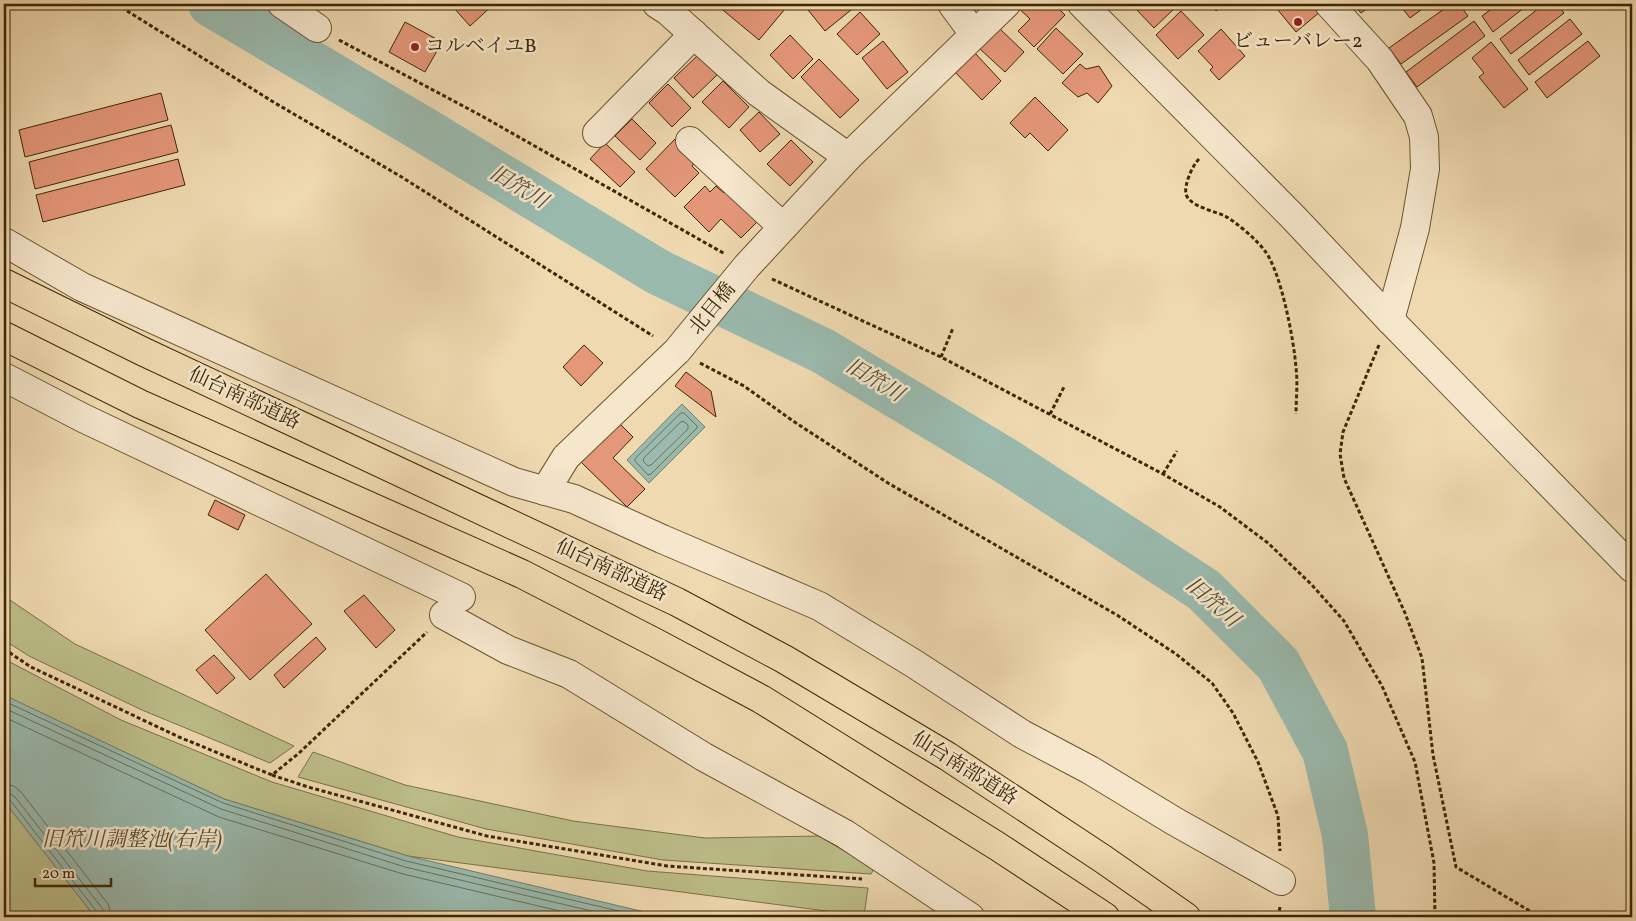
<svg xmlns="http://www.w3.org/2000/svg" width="1636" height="921" viewBox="0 0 1636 921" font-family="Vollkorn,'Noto Serif JP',serif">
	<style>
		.green { fill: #bcbe89; stroke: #7c7246 }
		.water { fill: #9abaae; stroke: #757f6a }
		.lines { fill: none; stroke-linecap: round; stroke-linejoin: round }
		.shore { stroke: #6c7058; stroke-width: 1 }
		.river { stroke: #9abaae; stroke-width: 46 }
		.building { fill: #e5977a; stroke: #3d2703 }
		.minor-casing { stroke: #6a542e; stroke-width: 30 }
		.motorway-casing { stroke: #3d2703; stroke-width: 30 }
		.path { stroke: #3d2703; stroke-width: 3; stroke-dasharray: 4 2.5; stroke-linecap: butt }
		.minor { stroke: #f5e6cc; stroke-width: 28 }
		.motorway { stroke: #efd9b0; stroke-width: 28 }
		.poi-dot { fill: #8f2418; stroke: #f5e6cc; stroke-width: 2 }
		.labels { text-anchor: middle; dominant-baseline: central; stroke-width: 5; stroke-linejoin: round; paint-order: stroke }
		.poi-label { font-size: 20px; fill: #3d2703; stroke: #f5e6cc }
		.street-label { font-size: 20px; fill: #3d2703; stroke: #f5e6cc }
		.water-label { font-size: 21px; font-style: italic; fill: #544c2e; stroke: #f5e6cc }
	</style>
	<rect width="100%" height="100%" fill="#efd9b0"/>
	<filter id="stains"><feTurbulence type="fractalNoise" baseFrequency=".004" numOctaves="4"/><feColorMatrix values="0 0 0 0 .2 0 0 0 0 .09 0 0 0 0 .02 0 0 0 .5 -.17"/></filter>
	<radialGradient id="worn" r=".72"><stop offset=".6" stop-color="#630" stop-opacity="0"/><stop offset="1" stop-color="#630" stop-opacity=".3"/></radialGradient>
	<g class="green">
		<polygon points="4,596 75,644 294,746 270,763 142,710 29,656 4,640"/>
		<polygon points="4,659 121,720 272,782 458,837 647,871 868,888 864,916 408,856 224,799 9,698 4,695"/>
		<polygon points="313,752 405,785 573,821 705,838 819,836 874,869 871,874 663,860 486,829 298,777"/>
		<polygon points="4,801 95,917 4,917"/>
	</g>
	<g class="water">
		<polygon points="682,404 705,427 649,483 627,460"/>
		<polygon points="4,695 224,799 408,856 666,917 95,917 4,801"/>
	</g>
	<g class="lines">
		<g class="shore">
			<polygon points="681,413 684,413 697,426 697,428 651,474 648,475 635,461 635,459"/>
			<polygon points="681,422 683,421 688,425 688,429 651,465 648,466 643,461 644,458"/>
			<polyline points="4,701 223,803 406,861 644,917"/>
			<polyline points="4,708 221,809 405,867 617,917"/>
			<polyline points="4,717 219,817 403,874 585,917"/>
			<polyline points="4,784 14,786 21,792 108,904 112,917"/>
			<polyline points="4,792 9,793 15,797 102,908 104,917"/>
			<polyline points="4,798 10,800 97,912 98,917"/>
		</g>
		<polyline class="river" points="211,4 424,130 658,272 823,351 1006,461 1204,590 1278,664 1325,751 1345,835 1353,917"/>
	</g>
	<g class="building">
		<polygon points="457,4 494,4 470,26 453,7"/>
		<polygon points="720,4 778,4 785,9 759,40 718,6"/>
		<polygon points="805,4 846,4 851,10 825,31 804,5"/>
		<polygon points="1014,4 1054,4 1065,15 1034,47 1018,31 1030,19"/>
		<polygon points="1137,4 1176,4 1177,6 1154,28 1134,7"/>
		<polygon points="1210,4 1224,4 1216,11"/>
		<polygon points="1273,4 1314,4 1321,11 1296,32"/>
		<polygon points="1353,4 1373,4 1361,13"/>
		<polygon points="1399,4 1429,4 1410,18"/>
		<polygon points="1451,4 1459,4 1468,16 1401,64 1389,48"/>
		<polygon points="1498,4 1529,4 1493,32 1482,16"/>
		<polygon points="1544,4 1557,4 1564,13 1511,54 1500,39"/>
		<polygon points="1181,11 1204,35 1178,59 1156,35"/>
		<polygon points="860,12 880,34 857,55 837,34"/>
		<polygon points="1570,19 1582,34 1529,75 1518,60"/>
		<polygon points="1474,21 1485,36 1417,87 1406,72"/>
		<polygon points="405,22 442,42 425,72 389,52"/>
		<polygon points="999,28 1024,52 1005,72 980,49"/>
		<polygon points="1056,28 1083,54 1063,74 1037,49"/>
		<polygon points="1221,29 1245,56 1219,80 1210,70 1213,67 1198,51"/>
		<polygon points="790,35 813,59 793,79 770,55"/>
		<polygon points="883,41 908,72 887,89 862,58"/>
		<polygon points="1588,41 1600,56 1547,98 1535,82"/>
		<polygon points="1491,42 1528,89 1504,108 1479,77 1484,73 1472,58"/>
		<polygon points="974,52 1001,81 982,100 954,71"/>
		<polygon points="698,55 717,75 693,98 674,78"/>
		<polygon points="819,59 859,100 840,118 801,77"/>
		<polygon points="1080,64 1086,69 1099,66 1112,86 1098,103 1087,93 1078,97 1062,83"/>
		<polygon points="723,81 749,107 729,128 702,102"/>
		<polygon points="668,84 691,108 672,127 649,103"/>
		<polygon points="161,93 168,120 25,157 19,130"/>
		<polygon points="1035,97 1068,130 1048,151 1030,133 1025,138 1010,123"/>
		<polygon points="759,112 780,134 760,152 740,130"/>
		<polygon points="632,119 656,143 640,160 615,136"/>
		<polygon points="171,125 178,152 35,189 29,162"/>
		<polygon points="675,139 696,161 692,166 699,173 675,197 646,169"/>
		<polygon points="791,140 813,162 790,186 767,164"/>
		<polygon points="605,143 635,172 620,187 590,159"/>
		<polygon points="178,159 185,185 43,222 36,195"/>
		<polygon points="705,186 710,192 716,186 724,193 728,189 759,220 741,238 721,219 709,232 684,207"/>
		<polygon points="584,345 603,363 581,386 563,367"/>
		<polygon points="686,372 711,391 716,417 675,386"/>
		<polygon points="619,423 633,437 613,458 645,489 627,507 581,462"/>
		<polygon points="215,500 245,515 238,530 208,515"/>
		<polygon points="266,574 312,624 250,680 205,630"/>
		<polygon points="364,595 395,630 376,648 344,611"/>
		<polygon points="316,637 326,649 284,688 274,675"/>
		<polygon points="214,655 235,678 217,694 196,670"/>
	</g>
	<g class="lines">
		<defs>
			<g id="minor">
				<polyline points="282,4 317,28"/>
				<polyline points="657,4 668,11 759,93 848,157"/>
				<polyline points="952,4 974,34"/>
				<polyline points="1082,4 1293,217 1390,320 1632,568"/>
				<polyline points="1329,4 1380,60 1418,116 1424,137 1425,169 1415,228 1390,320"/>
				<polyline points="597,133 694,34"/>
				<polyline points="690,141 783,227"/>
				<polyline points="4,242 82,287 514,482 574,499 662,539 819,606 913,663 1022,734 1090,770 1174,821 1281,881"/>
				<polyline points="4,377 83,418 461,597"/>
				<polyline points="545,491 566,457 677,351 747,266 848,157 1006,4"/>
				<polyline points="444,615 508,650 569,674 704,757 845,834 970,917"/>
			</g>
			<g id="motorway">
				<polyline points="4,283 144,352 677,602 784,659 947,756 1103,859 1186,917"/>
				<polyline points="4,336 140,404 522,574 656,643 761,699 997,846 1105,917"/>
			</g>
		</defs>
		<use href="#minor" class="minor-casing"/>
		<use href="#motorway" class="motorway-casing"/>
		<g class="path">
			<polyline points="116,4 275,103 400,176 653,336"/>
			<polyline points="339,40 480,115 725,254"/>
			<path d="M1199,159C1192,166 1184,185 1186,194C1189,206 1214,211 1225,216C1236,222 1257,240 1265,251C1281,272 1294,340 1296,368C1298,383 1296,399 1296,414"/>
			<polyline points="772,279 941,357 1163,474 1220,507 1268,543 1312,585 1344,621 1382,686 1415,762 1434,863 1435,917"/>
			<polyline points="1379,345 1343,432 1340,454 1344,478 1405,613 1422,658 1433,755 1456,867 1540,917"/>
			<polyline points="941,357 953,328"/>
			<polyline points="700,363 744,386 793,421 888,483 1117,615 1176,654 1212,683 1233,713 1258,762 1278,816 1280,851"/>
			<polyline points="1050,414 1064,387"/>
			<polyline points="1163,474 1177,451"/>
			<polyline points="4,649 31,667 179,737 272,775 299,753 427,632"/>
			<polyline points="272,775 308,787 487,836 667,866 862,879"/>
			<polyline points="1278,917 1280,907"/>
		</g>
		<use href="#minor" class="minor"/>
		<use href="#motorway" class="motorway"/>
	</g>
	<g class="poi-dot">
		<circle cx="1298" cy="22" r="5"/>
		<circle cx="415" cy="47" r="5"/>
	</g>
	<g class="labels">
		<g class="poi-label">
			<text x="1298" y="42">ビューバレー2</text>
			<text x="425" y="47" text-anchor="start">コルベイユB</text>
		</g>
		<g class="street-label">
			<text transform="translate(713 309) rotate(-51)">北目橋</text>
			<text transform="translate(244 399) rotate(25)">仙台南部道路</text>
			<text transform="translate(611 571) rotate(25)">仙台南部道路</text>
			<text transform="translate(964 769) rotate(32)">仙台南部道路</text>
		</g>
		<g class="water-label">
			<text transform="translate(518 188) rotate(31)">旧笊川</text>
			<text transform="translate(874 381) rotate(31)">旧笊川</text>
			<text transform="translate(1212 603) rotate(41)">旧笊川</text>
			<text x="132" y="840">旧笊川調整池(右岸)</text>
		</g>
	</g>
	<rect width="1636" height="921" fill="none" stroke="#efd9b0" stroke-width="20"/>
	<rect x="5" y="5" width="1626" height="911" fill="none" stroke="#3d2703" stroke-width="2.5"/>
	<rect x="10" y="10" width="1616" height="901" fill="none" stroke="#3d2703"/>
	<path d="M35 878v8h76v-8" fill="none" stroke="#3d2703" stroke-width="2.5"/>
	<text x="42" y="878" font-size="15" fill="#3d2703" stroke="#f5e6cc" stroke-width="4" paint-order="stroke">20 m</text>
	<rect width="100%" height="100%" filter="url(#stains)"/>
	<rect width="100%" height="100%" fill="url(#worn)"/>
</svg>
